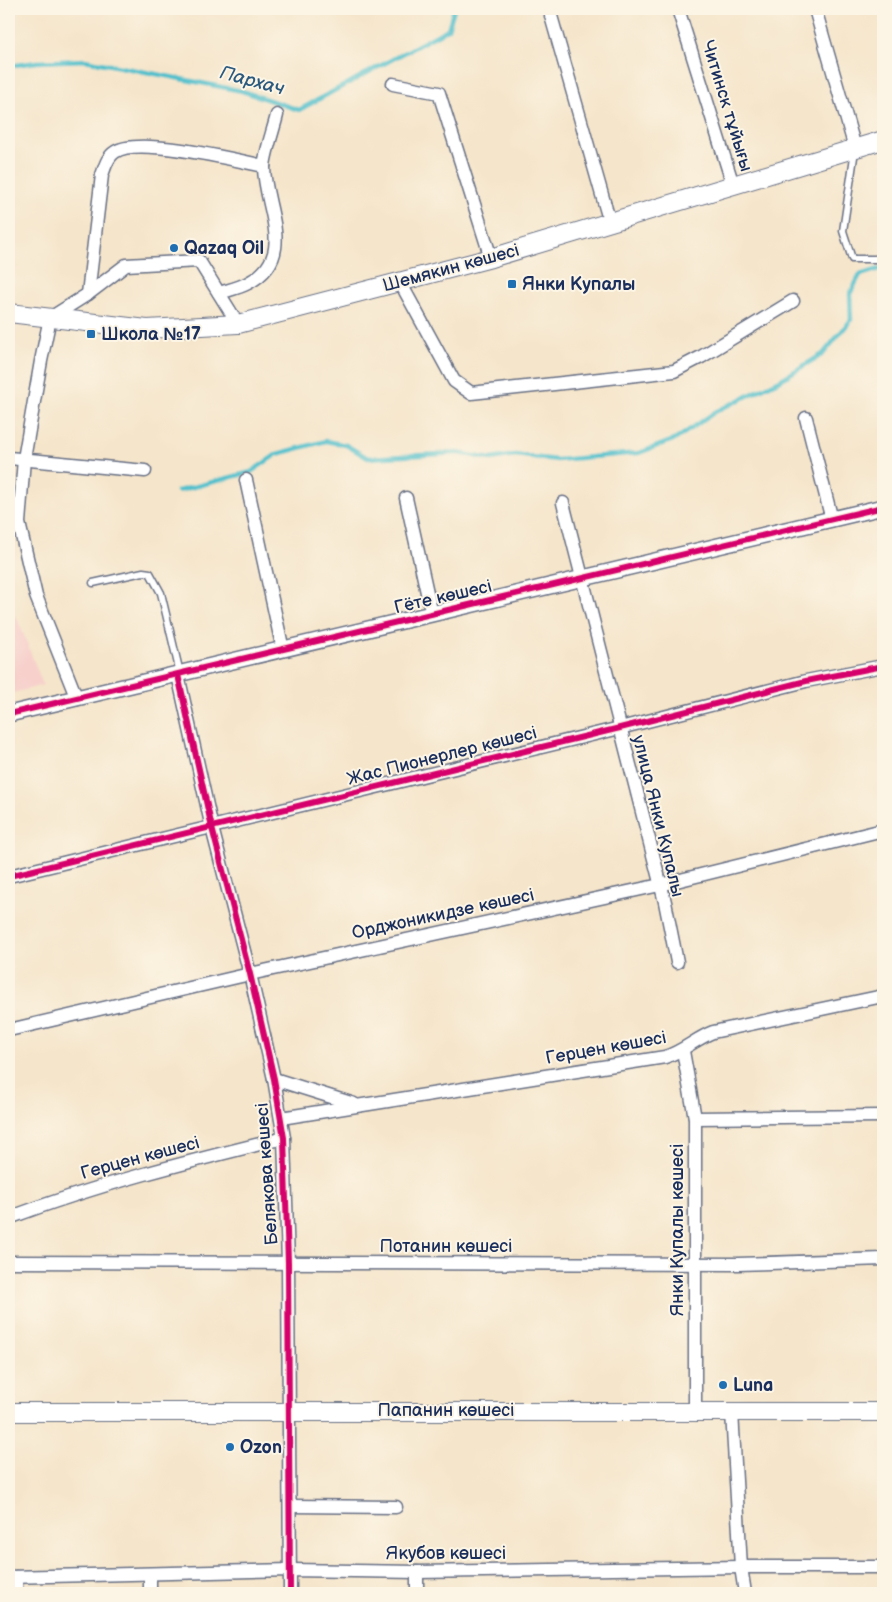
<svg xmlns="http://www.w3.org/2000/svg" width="892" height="1602" viewBox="0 0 892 1602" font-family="'Balsamiq Sans',sans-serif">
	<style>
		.built { fill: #f7d0cc }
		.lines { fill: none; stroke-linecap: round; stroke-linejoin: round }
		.stream { stroke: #53c0cc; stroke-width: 4.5 }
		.service-casing { stroke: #676f84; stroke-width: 9 }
		.minor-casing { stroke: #676f84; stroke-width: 15 }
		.tertiary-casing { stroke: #676f84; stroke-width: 18 }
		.secondary-casing { stroke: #676f84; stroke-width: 20 }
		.service { stroke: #fff; stroke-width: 6 }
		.minor { stroke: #fff; stroke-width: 12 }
		.tertiary { stroke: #fff; stroke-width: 15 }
		.secondary { stroke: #fff; stroke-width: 18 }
		.cycleway-casing { stroke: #fcf5e5; stroke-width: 9 }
		.cycleway { stroke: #d6006c; stroke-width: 6 }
		.poi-dot { fill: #1f6fb2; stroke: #fcf5e5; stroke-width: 2 }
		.labels { text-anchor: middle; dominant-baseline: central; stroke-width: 4; stroke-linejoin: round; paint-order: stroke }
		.street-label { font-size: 18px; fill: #1b2f5e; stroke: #fcf5e5 }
		.poi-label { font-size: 18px; font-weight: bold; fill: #1b2f5e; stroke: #fcf5e5; text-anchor: start }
		.water-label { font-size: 19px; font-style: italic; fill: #2c5a7f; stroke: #fcf5e5 }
	</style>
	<rect width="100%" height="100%" fill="#fcf5e5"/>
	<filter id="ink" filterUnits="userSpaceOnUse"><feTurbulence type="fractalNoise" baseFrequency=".02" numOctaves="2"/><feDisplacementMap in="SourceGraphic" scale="10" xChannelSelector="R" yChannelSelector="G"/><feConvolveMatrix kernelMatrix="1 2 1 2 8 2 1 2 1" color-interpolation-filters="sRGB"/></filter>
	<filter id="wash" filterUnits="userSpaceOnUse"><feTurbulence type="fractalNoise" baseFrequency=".0096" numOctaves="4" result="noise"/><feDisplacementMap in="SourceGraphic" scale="20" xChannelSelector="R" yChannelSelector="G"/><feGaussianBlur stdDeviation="1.12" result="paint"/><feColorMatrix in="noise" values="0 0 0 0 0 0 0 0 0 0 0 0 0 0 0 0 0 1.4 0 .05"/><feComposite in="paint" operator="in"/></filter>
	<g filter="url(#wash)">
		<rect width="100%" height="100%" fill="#f5e5ca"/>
		<polygon class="built" points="9,608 18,620 43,685 9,694"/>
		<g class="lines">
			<g class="stream">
				<polyline points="9,66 37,62 85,60 242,91 299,110 448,29 454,9"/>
				<polyline points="178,491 251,472 277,454 326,441 346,445 368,458 458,453 491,459 515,455 557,460 639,453 676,439 715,412 780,380 823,354 851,320 850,294 860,275 883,268"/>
			</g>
		</g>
	</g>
	<g filter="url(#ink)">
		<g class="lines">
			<defs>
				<g id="service">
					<polyline points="855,150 843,231 852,259 875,259 883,257"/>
					<polyline points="93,583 143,572 150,573 161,593 180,673"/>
				</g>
				<g id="minor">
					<polyline points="552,9 551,16 610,223"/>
					<polyline points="678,9 733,185"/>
					<polyline points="815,9 855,148"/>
					<polyline points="393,84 439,93 491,258"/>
					<polyline points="400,282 454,381 471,393 674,371 701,357 793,301"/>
					<path d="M219,293C228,290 239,288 248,283C298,257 265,209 264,168C264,156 274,128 277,115"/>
					<path d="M88,294L102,175C105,167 107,157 115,152C137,136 235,160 264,166"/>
					<polyline points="806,418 832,520"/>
					<polyline points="9,458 145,471"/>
					<polyline points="246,480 283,650"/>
					<polyline points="406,498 432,615"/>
					<polyline points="563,503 665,902 677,962"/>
					<polyline points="178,675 212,828 250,974 274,1079 284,1138 288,1263 290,1593"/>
					<polyline points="77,699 36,596 19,523 24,459 41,361 50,318 88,294 126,265 199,261 238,324"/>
					<polyline points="9,876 620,728 806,681 883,666"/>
					<polyline points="9,1030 250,974 660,885 883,830"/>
					<polyline points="683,1051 695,1118 695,1410"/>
					<polyline points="274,1079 354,1104"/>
					<path d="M281,1118L665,1057C684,1051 695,1039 713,1032L883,996"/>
					<polyline points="695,1118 883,1116"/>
					<path d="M9,1218C98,1184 191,1161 284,1138"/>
					<polyline points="9,1262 738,1264 883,1259"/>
					<polyline points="732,1412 741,1567 745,1593"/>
					<polyline points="291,1506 396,1507"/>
					<polyline points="9,1577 291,1570 417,1572 741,1567 883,1567"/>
					<polyline points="16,1593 16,1577"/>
					<polyline points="150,1593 150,1574"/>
					<polyline points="417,1593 417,1572"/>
				</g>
				<polyline id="tertiary" points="9,714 883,507"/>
				<g id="secondary">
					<polyline points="9,313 147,329 238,324 491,258 883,140"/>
					<polyline points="9,1412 883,1412"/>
				</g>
			</defs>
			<use href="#service" class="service-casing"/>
			<use href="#minor" class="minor-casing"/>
			<use href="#tertiary" class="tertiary-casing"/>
			<use href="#secondary" class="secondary-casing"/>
			<use href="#service" class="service"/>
			<use href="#minor" class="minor"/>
			<use href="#tertiary" class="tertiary"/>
			<use href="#secondary" class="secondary"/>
			<defs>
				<g id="cycleway">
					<polyline points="178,675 212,828 250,974 274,1079 284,1138 288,1263 290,1593"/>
					<polyline points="9,714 883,507"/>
					<polyline points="9,876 620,728 806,681 883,666"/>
				</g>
			</defs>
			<use href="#cycleway" class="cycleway-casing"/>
			<use href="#cycleway" class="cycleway"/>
		</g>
	</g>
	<g class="poi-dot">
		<circle cx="174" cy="248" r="5"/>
		<rect x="507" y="279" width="10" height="10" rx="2.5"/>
		<rect x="86" y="329" width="10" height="10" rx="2.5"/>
		<circle cx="723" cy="1385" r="5"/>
		<circle cx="230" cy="1447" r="5"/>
	</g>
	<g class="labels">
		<g class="street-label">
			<text transform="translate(727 106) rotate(73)">Читинск тұйығы</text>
			<text transform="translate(451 268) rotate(-15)">Шемякин көшесі</text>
			<text transform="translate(443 597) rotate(-13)">Гёте көшесі</text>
			<text transform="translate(442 756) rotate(-14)">Жас Пионерлер көшесі</text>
			<text transform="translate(658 816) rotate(76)">улица Янки Купалы</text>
			<text transform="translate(443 914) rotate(-12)">Орджоникидзе көшесі</text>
			<text transform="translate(606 1048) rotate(-10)">Герцен көшесі</text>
			<text transform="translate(140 1158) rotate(-15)">Герцен көшесі</text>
			<text transform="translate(267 1174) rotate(-94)">Белякова көшесі</text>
			<text transform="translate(677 1230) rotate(-90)">Янки Купалы көшесі</text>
			<text x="446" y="1246">Потанин көшесі</text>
			<text x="446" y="1410">Папанин көшесі</text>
			<text x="446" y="1553">Якубов көшесі</text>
		</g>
		<g class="poi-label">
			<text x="184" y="248">Qazaq Oil</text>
			<text x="522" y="284">Янки Купалы</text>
			<text x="101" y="334">Школа №17</text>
			<text x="733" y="1385">Luna</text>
			<text x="240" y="1447">Ozon</text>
		</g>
		<g class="water-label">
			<text transform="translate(252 81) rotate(15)">Пархач</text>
		</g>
	</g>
	<rect width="892" height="1602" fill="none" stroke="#fcf5e5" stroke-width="30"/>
</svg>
